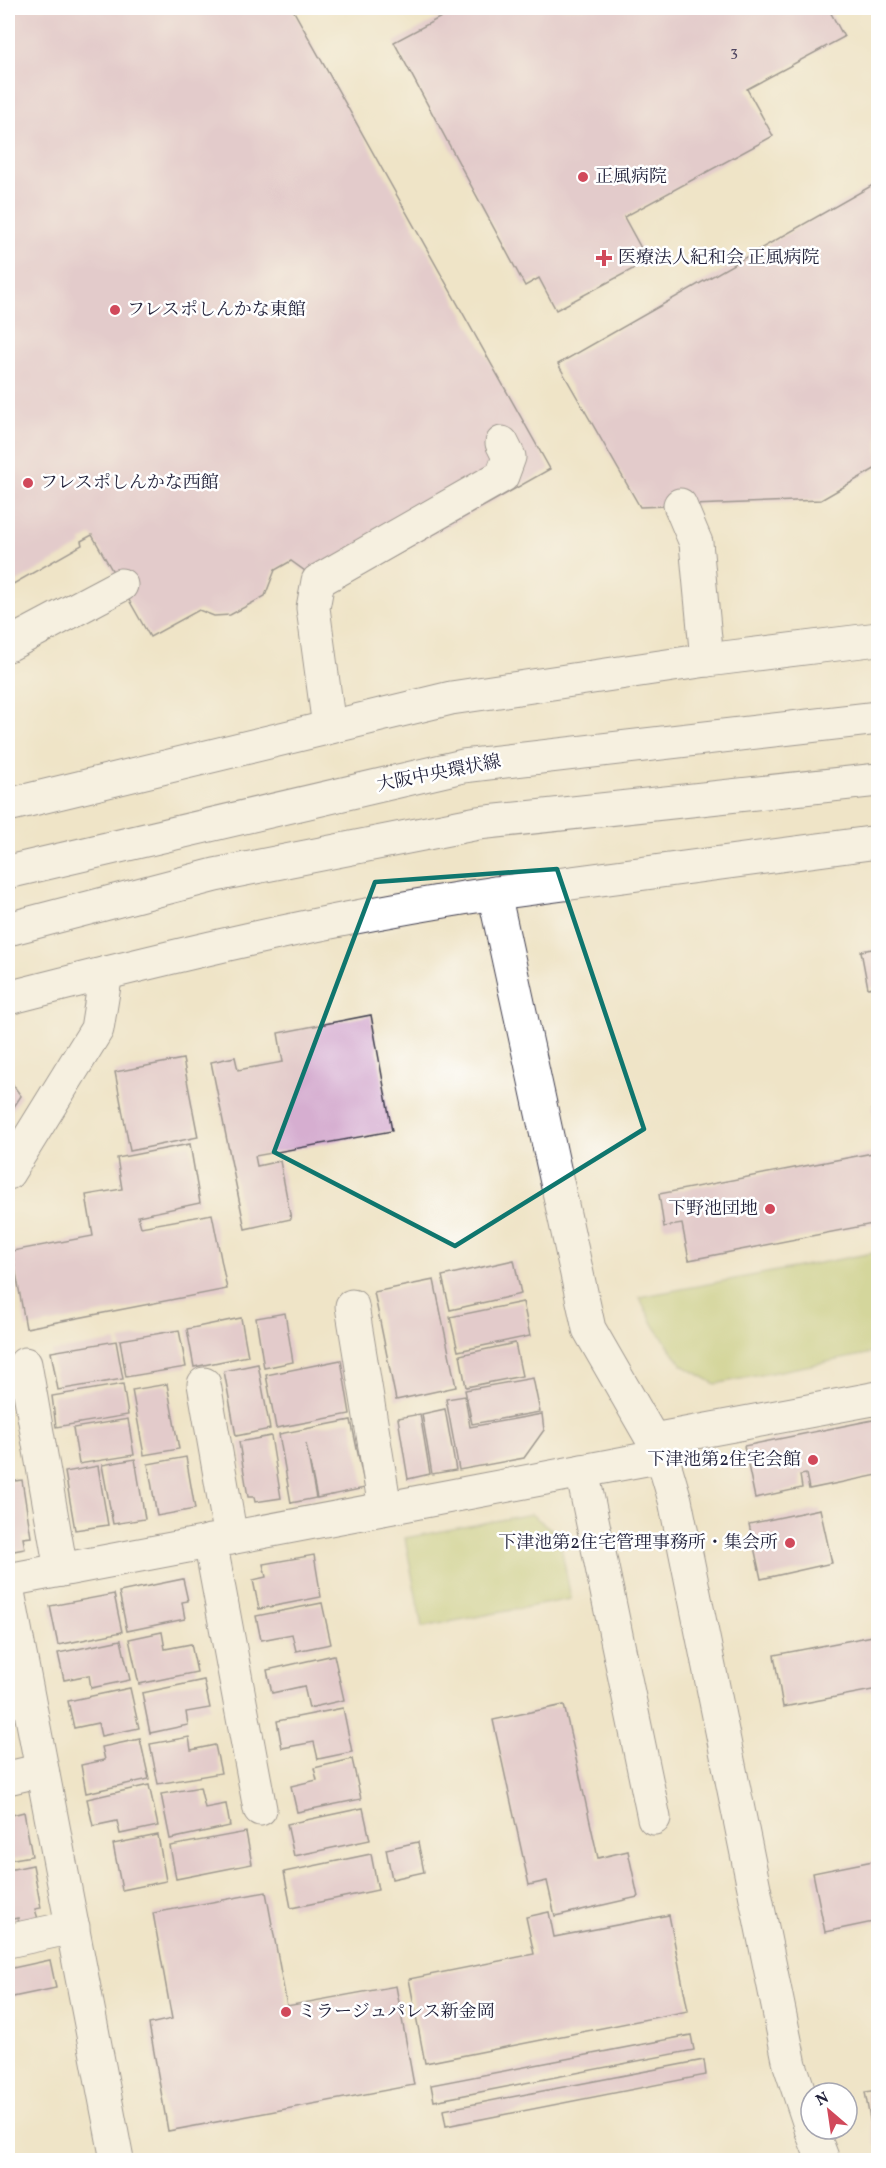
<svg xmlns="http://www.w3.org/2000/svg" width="886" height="2168" viewBox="0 0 886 2168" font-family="Vollkorn,'Noto Serif JP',serif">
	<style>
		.green { fill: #b4c568; stroke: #6b7452; stroke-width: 1.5 }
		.building { fill: #d6aed0 }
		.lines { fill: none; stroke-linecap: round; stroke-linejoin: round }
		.minor-casing { stroke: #413f50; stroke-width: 35 }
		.major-casing { stroke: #413f50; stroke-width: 35 }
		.minor { stroke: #fff; stroke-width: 33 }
		.major { stroke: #fff; stroke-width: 33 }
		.marked { fill: none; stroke: #0f766e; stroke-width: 4.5; stroke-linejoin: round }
		.poi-dot { fill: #d1495b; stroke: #fff; stroke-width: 2 }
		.labels { text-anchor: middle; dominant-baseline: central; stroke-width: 5; stroke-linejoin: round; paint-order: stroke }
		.number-label { font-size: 15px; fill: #4f4560 }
		.poi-label { font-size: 18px; fill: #22223b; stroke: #fff; text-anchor: start }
		.street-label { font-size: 18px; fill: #22223b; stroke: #fff }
	</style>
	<rect width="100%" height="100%" fill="#fff"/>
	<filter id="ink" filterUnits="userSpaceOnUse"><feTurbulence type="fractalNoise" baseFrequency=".0167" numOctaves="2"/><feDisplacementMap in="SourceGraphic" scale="12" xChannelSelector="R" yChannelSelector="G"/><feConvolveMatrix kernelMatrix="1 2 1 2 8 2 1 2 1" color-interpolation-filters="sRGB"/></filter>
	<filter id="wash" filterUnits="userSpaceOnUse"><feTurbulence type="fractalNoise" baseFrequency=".008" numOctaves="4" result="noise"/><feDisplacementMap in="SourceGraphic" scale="24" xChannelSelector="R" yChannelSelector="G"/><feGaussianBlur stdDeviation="1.35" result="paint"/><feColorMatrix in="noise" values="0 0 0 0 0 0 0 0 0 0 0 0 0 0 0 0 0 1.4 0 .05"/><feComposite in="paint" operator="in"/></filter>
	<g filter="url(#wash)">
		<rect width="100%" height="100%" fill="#efe4c7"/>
		<g class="green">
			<polygon points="878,1252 878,1352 715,1384 682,1365 655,1327 639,1297"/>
			<polygon points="531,1514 559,1535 571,1599 422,1627 405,1538"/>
		</g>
		<g id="blocks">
			<g class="building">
				<polygon points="8,8 292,8 550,469 333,591 291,561 275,570 265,596 230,615 214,616 199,610 150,637 92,535 81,541 82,545 8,587"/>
				<polygon points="458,8 828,8 844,37 747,89 773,136 624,217 648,261 556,310 539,278 525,286 394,42"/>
				<polygon points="878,182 878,467 821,500 640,507 558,364"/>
				<polygon points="878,948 878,986 868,988 861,951"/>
				<polygon points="371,1015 392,1131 255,1156 257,1166 280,1161 291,1219 245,1229 211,1062 235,1057 238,1070 283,1062 278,1033"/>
				<polygon points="183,1059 198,1137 130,1151 115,1072"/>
				<polygon points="8,1078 21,1096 8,1116"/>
				<polygon points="878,1106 878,1135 877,1135 872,1107"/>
				<polygon points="190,1144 200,1203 138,1216 141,1227 212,1214 227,1289 26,1328 12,1251 93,1236 86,1195 122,1189 117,1158"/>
				<polygon points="878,1152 878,1223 689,1260 682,1224 664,1227 659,1194"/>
				<polygon points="514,1260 521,1294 450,1310 442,1276"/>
				<polygon points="434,1280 456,1387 396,1400 374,1292"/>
				<polygon points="523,1302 530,1336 458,1351 450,1317"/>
				<polygon points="285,1313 293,1362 264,1368 256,1318"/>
				<polygon points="241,1318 248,1356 194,1367 187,1329"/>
				<polygon points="179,1330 186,1367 126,1377 120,1340"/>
				<polygon points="116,1341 123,1379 58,1390 51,1352"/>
				<polygon points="515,1343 522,1376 466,1387 460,1355"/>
				<polygon points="341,1360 350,1414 276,1428 266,1375"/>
				<polygon points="258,1364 270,1429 236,1436 224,1371"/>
				<polygon points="533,1378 540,1412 472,1424 465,1390"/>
				<polygon points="123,1384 128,1415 56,1427 52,1396"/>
				<polygon points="167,1384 179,1449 144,1455 132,1390"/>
				<polygon points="465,1396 470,1427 542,1414 544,1430 524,1458 459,1470 446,1399"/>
				<polygon points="445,1409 456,1470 432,1474 422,1414"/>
				<polygon points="420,1414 430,1474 408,1479 398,1418"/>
				<polygon points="128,1419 134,1455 79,1464 73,1428"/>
				<polygon points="878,1419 878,1475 809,1489 806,1474 800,1475 802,1488 755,1498 744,1446"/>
				<polygon points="351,1420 365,1488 317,1498 306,1444 316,1498 291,1503 279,1434"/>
				<polygon points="271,1436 281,1498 255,1502 254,1497 248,1497 239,1442"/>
				<polygon points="186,1457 195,1509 157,1516 148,1464"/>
				<polygon points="135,1459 145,1519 113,1524 102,1465"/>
				<polygon points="98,1466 108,1525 75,1530 65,1472"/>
				<polygon points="22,1480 31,1537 23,1538 25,1549 8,1552 8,1482"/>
				<polygon points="820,1509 832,1563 761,1579 749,1524"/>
				<polygon points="314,1555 321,1597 259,1609 253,1580 266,1577 263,1564"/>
				<polygon points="183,1579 188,1601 182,1602 185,1619 127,1631 119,1592"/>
				<polygon points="114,1594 122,1632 58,1645 50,1606"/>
				<polygon points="322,1603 331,1644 296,1651 292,1634 261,1640 256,1616"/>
				<polygon points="162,1632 165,1649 191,1644 197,1672 139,1684 129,1639"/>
				<polygon points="878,1635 878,1689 783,1707 774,1655"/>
				<polygon points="121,1640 130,1680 91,1688 89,1675 64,1680 58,1653"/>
				<polygon points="334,1655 344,1700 309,1708 304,1686 272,1693 267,1670"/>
				<polygon points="204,1680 210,1708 186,1712 188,1725 150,1733 142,1693"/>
				<polygon points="130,1688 139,1728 101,1736 98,1723 74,1728 68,1701"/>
				<polygon points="564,1705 598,1858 628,1851 638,1897 555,1916 547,1881 529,1885 493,1720"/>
				<polygon points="343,1708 352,1752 318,1759 314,1742 282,1748 277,1721"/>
				<polygon points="189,1737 191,1750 215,1745 221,1773 158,1784 150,1744"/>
				<polygon points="140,1739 149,1779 86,1793 81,1765 105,1760 102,1747"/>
				<polygon points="352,1759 361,1799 297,1812 291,1786 317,1780 314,1768"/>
				<polygon points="149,1785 158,1826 120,1834 117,1821 93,1826 87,1799"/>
				<polygon points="200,1787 205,1808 226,1804 230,1826 170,1839 161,1794"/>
				<polygon points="363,1808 370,1840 294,1856 287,1824"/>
				<polygon points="24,1812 32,1856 8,1860 8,1816"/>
				<polygon points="246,1832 252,1864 176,1879 170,1846"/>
				<polygon points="158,1835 166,1881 122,1890 113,1844"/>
				<polygon points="418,1842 424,1872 392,1879 386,1849"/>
				<polygon points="371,1854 378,1890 291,1908 284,1872"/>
				<polygon points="878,1860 878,1921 825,1932 813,1873"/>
				<polygon points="33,1865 41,1908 35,1909 38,1919 19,1923 18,1918 8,1920 8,1870"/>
				<polygon points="266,1892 287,2006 396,1986 414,2085 168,2131 149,2024 172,2019 153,1913"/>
				<polygon points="549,1912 554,1937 669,1915 688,2011 425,2063 409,1979 534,1954 526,1917"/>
				<polygon points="50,1960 56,1988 8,1998 8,1969"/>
				<polygon points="691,2035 694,2050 434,2101 431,2085"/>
				<polygon points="704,2060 706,2075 446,2126 443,2110"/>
				<polygon points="878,2090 878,2145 875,2146 865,2092"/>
			</g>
		</g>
	</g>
	<g filter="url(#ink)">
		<use href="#blocks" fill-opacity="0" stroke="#413f50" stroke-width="1.5"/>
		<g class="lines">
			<defs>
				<g id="minor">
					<polyline points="680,505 696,543 707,660"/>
					<polyline points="8,645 121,585"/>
					<polyline points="329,727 313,608 318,581 502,476 509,457 502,443"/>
					<polyline points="494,893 589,1329 662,1456 675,1500 790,2065 811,2128"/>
					<polyline points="8,1173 97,1029 106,973"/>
					<polyline points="352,1306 385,1508"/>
					<polyline points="25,1364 61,1570"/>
					<polyline points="204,1384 231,1538"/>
					<polyline points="653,1440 878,1398"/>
					<polyline points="582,1471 654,1818"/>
					<polyline points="210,1541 260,1809"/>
					<polyline points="8,1580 662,1456"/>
					<polyline points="8,1592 117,2160"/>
					<polyline points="8,1778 42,1770"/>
					<polyline points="8,1941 73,1927"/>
					<polyline points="811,2129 823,2160"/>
				</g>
				<g id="major">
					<polyline points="8,805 451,698 707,660 878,639"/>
					<polyline points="8,872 463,766 878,718"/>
					<polyline points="8,929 215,875 478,823 878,780"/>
					<path d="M8,998C167,957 332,917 496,893C623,875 751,860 878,842"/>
				</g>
			</defs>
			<use href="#minor" class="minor-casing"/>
			<use href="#major" class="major-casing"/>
			<use href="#minor" class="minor"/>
			<use href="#major" class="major"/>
		</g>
	</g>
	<path d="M0 0H886V2168H0ZM557,869L644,1129L455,1246L274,1152L375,882Z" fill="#efe4c7" fill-opacity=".55" fill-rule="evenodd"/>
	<path class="marked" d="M557,869L644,1129L455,1246L274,1152L375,882Z"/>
	<g class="poi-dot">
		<circle cx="583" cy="177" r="6"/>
		<path d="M601 249h6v6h6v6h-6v6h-6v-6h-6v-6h6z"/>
		<circle cx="115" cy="310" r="6"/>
		<circle cx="28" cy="483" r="6"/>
		<circle cx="770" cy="1209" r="6"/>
		<circle cx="813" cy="1460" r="6"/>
		<circle cx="790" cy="1543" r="6"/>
		<circle cx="286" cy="2012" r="6"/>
	</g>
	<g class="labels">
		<g class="number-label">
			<text x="734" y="52">3</text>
		</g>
		<g class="poi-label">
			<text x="595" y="177">正風病院</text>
			<text x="618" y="258">医療法人紀和会 正風病院</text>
			<text x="127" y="310">フレスポしんかな東館</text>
			<text x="40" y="483">フレスポしんかな西館</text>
			<text x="758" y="1209" text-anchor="end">下野池団地</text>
			<text x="801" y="1460" text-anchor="end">下津池第2住宅会館</text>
			<text x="778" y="1543" text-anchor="end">下津池第2住宅管理事務所・集会所</text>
			<text x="298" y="2012">ミラージュパレス新金岡</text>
		</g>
		<g class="street-label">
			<text transform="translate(439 774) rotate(-11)">大阪中央環状線</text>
		</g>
	</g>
	<rect width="886" height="2168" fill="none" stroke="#fff" stroke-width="30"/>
	<g transform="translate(829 2111) rotate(331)"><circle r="28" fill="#ffffff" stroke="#a7a7b1" stroke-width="1.5"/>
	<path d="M0-4.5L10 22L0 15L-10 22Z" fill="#d1495b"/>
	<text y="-9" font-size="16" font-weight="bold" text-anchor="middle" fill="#22223b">N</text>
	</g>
</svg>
